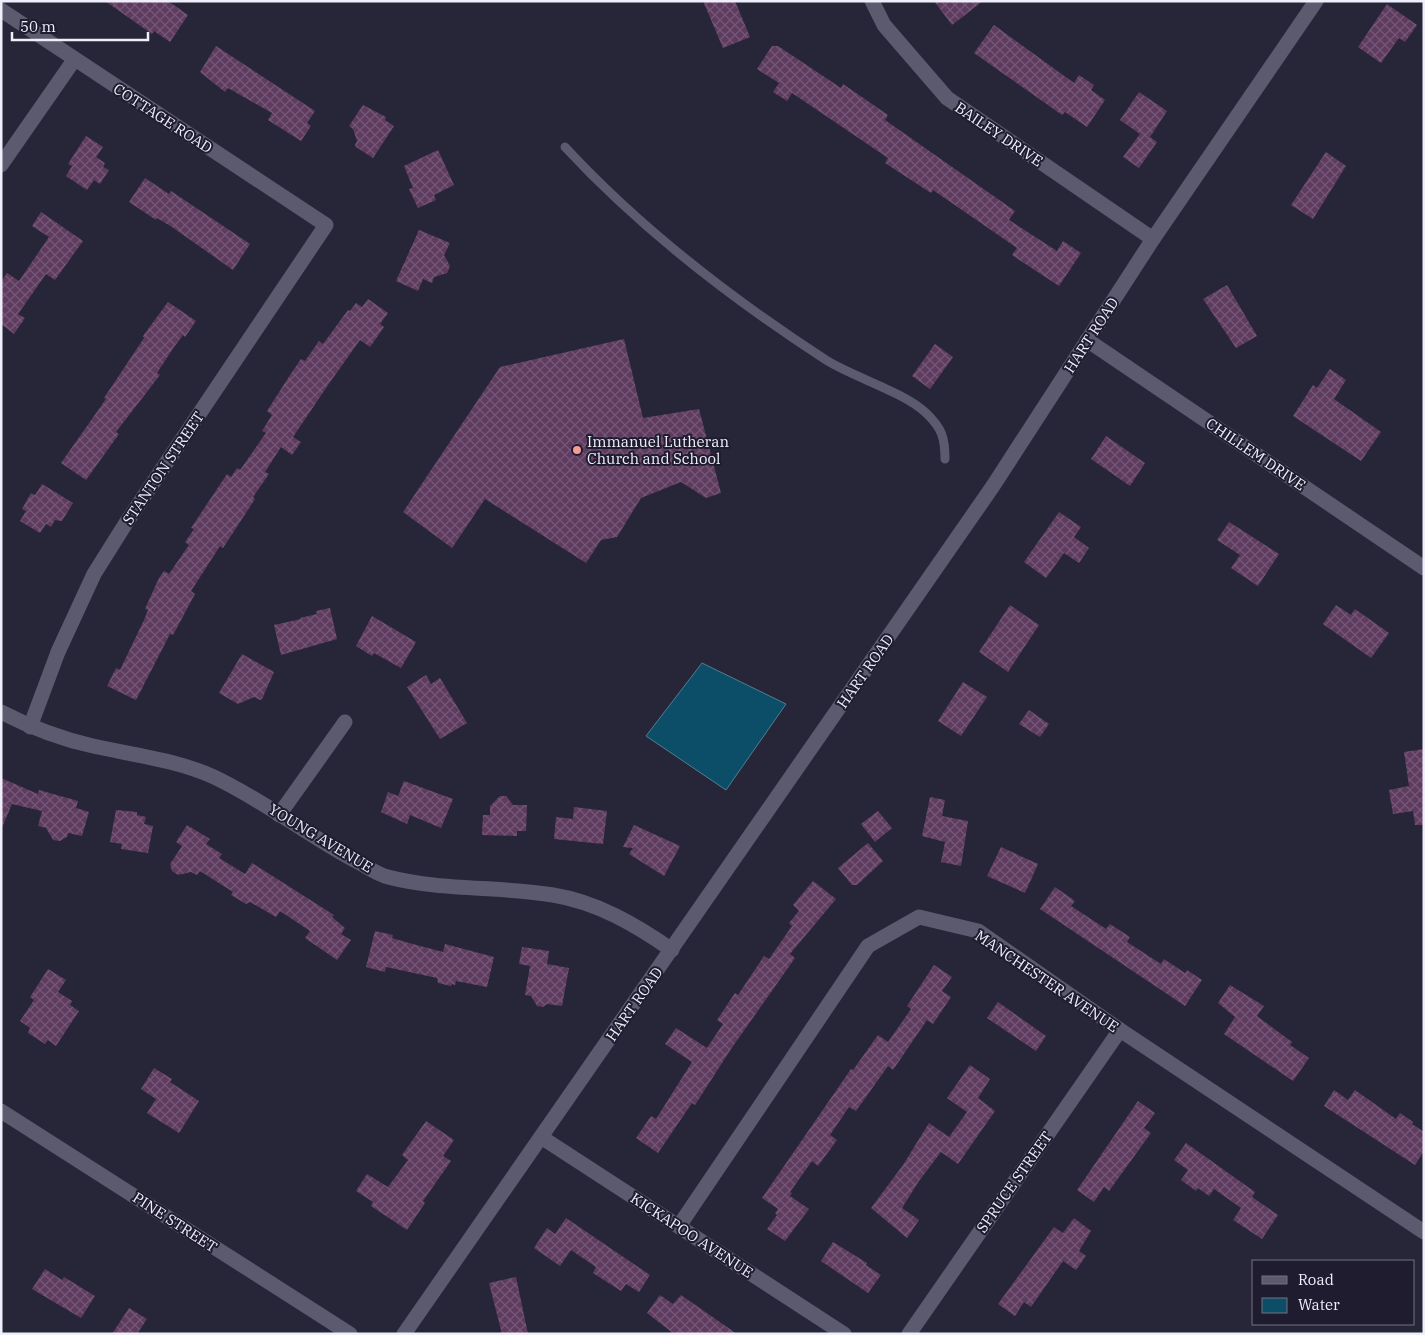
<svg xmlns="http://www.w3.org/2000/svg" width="1425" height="1335" viewBox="0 0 1425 1335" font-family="'IBM Plex Serif',serif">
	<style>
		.water { fill: #0c4e67; stroke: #507e93 }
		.building { fill: url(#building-cross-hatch) }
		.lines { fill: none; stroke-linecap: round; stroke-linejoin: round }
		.service { stroke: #5b5a6f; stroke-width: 9 }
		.minor { stroke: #5b5a6f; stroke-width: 15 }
		.tertiary { stroke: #5b5a6f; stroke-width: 15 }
		.poi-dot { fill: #f59c96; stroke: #1e1c2e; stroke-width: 2 }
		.labels { text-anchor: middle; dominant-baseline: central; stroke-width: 4; stroke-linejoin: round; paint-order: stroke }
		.street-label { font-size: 15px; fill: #efeefb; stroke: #1e1c2e }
		.poi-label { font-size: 15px; fill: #efeefb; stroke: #1e1c2e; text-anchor: start }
	</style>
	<defs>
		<pattern id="building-cross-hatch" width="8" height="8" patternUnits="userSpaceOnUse" patternTransform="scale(1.25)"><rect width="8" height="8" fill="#5e3b5f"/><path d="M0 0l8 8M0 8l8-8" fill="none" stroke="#755877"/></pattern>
	</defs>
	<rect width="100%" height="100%" fill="#272638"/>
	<polygon class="water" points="702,663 786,704 726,790 646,736"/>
	<g class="building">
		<polygon points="105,1 168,1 188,15 170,42 154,31 152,34"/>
		<polygon points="703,1 735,1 750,37 723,48"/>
		<polygon points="934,1 983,1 952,25"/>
		<polygon points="1387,4 1417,25 1405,42 1399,38 1381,63 1358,47"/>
		<polygon points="994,25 1074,83 1079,75 1094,85 1091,90 1105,100 1087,127 1065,112 1062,115 974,53"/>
		<polygon points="216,46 315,111 307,123 311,126 301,141 268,120 272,113 228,88 225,92 200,72"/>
		<polygon points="772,46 778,46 841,88 843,84 888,115 885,120 1015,211 1009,220 1057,251 1063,241 1081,253 1059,286 1012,255 1017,248 933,190 931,193 885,163 888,158 792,93 787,101 773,92 779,83 757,69"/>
		<polygon points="1139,92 1167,111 1150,137 1157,142 1139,168 1123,157 1140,134 1120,120"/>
		<polygon points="363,105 386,117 385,120 394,126 373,158 356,147 355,145 357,141 353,129 349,126"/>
		<polygon points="86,136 103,147 96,157 105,163 103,167 109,170 100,184 94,180 87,190 66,176 72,166 68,164"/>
		<polygon points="438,150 454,185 434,195 436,200 418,208 409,189 413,188 404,166"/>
		<polygon points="1326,152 1346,166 1313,219 1291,205"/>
		<polygon points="145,178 169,194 171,191 250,244 233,270 172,227 157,218 156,220 129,202"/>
		<polygon points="41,212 83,241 55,280 46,274 18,314 25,318 14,334 1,324 1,282 7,273 19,281 49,237 32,226"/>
		<polygon points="419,230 450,243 444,255 450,266 447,273 434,277 432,283 423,279 418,291 396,281"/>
		<polygon points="1227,285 1257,336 1236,348 1203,299"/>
		<polygon points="368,299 388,313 380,324 384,327 370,347 360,340 328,385 293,437 301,442 292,455 281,447 265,472 269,474 253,497 255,499 223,548 220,546 191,591 195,594 173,635 170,634 136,700 107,686 116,668 120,670 144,620 148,610 145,609 159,578 164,571 169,574 189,545 185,542 194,529 191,528 227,474 231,477 237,468 240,470 266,433 262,431 272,415 267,411 290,375 301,359 305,361 319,341 323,344 348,310 350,311 356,303 362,307"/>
		<polygon points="168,302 196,321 185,337 183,335 174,347 157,373 160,375 116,432 119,434 86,480 61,463 106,399 104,398 144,338 143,336"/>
		<polygon points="624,339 643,418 699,409 721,493 706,498 681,482 641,498 617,537 601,540 586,563 485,499 452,548 403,512 500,367"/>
		<polygon points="935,344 953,357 930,389 912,376"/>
		<polygon points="1330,369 1346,380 1334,399 1381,432 1361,461 1293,416 1313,385 1317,388"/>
		<polygon points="1106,436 1145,463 1130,486 1091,459"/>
		<polygon points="42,484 73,503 62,521 55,520 51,527 46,524 40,533 20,521 26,511 22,509 31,493 35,495"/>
		<polygon points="1059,512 1081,527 1074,537 1089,548 1079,563 1064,553 1046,578 1024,562"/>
		<polygon points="1229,522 1279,554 1258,586 1231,568 1240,555 1217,540"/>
		<polygon points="1010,605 1039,625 1008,672 979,652"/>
		<polygon points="1336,605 1351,615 1355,609 1389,633 1371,658 1323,624"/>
		<polygon points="330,608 337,639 281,655 274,625 301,619 300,618 317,614 316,611"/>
		<polygon points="372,616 416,642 401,668 374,653 372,656 356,646"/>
		<polygon points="242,654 274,672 262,699 260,700 254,697 238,704 219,693"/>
		<polygon points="426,675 431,684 440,678 467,723 440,739 407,687"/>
		<polygon points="963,682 987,697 961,736 938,721"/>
		<polygon points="1029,710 1049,724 1040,737 1019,724"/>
		<polygon points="1424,749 1424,825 1415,825 1413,811 1393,814 1389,790 1409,786 1404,752"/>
		<polygon points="1,778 38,794 39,790 78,801 76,808 89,812 82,836 68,833 67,837 60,841 53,840 46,828 38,826 42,811 12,804 1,830"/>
		<polygon points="404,781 453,799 441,828 410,815 407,824 381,812 388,792 398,796"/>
		<polygon points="500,796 506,796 513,805 527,805 526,831 517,831 517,836 482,835 483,815 490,815 490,806"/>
		<polygon points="930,797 945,800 942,816 968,821 961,866 941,862 945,842 922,836"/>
		<polygon points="574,807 607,811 603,844 554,839 556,817 573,819"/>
		<polygon points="116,810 137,812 137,815 146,817 144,824 153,826 148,853 121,849 122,844 110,842"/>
		<polygon points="878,811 892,828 875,842 861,824"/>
		<polygon points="187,825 210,839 206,844 222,854 219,858 245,874 252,863 334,915 332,917 345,928 341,934 351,940 337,960 305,938 310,931 280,911 276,917 250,902 246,904 231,895 233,892 200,871 197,875 191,872 178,875 172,871 170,864 182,846 176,842"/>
		<polygon points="634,825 680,846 664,876 629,854 633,848 623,847"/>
		<polygon points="868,843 883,861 857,885 852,885 838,868"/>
		<polygon points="1001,847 1038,864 1025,893 987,876"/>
		<polygon points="813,881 836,899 790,954 795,958 731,1049 695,1105 692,1103 658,1153 636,1138 651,1116 656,1119 692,1062 665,1044 676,1028 707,1048 723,1024 717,1020 735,993 738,995 764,956 769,959 792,926 789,923 799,911 793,905"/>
		<polygon points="1055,887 1075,901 1071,906 1106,929 1110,924 1130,937 1127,942 1161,964 1164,959 1185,973 1187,970 1202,980 1185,1006 1040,909"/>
		<polygon points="375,931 393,935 392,938 409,943 443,952 445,944 494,957 487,987 456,981 455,985 452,984 451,986 438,983 437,978 386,967 385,972 366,967"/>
		<polygon points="522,947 549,951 547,964 569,968 562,1006 547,1004 543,1007 537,1006 531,996 525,995 530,966 519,964"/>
		<polygon points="934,965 952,977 942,991 951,997 933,1024 927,1020 893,1070 888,1066 856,1111 849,1107 830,1135 837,1140 818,1166 812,1161 790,1192 792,1193 790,1196 809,1209 785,1241 767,1229 777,1215 775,1213 778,1209 762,1198 851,1069 853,1070 878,1035 888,1042 911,1009 907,1006"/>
		<polygon points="48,969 66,980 58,992 72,1001 70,1005 79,1011 56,1046 48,1040 45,1044 28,1033 30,1028 20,1021 34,1000 30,997"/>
		<polygon points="1230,985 1264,1006 1257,1016 1292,1042 1290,1045 1309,1058 1293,1081 1224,1034 1235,1017 1218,1003"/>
		<polygon points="998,1002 1046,1036 1036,1051 987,1018"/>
		<polygon points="970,1065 990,1079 978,1098 995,1111 958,1164 941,1152 919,1181 902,1208 919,1220 907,1238 871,1208 903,1165 929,1123 949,1137 967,1112 947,1098"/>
		<polygon points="154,1068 172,1079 170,1082 199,1101 179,1133 147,1113 156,1099 141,1089"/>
		<polygon points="1334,1090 1348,1100 1355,1090 1396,1119 1400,1113 1413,1122 1412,1124 1424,1132 1424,1151 1415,1165 1324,1106"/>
		<polygon points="1138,1101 1155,1113 1144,1128 1151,1133 1109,1191 1104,1187 1094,1202 1077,1190"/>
		<polygon points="426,1121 454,1140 443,1156 451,1161 423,1201 425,1203 407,1230 371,1206 373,1202 356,1191 367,1174 388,1187 408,1160 402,1155"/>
		<polygon points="1186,1143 1255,1192 1252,1197 1278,1215 1262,1239 1233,1220 1241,1208 1214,1189 1209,1196 1198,1188 1196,1191 1181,1180 1188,1170 1174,1160"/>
		<polygon points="566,1218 650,1275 639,1292 626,1284 621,1291 593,1273 596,1267 571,1250 560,1266 534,1248 547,1228 555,1234"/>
		<polygon points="1074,1218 1091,1231 1079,1251 1086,1256 1076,1270 1063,1261 1031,1307 1024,1302 1015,1316 998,1304 1054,1227 1063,1233"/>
		<polygon points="833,1242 867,1263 866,1265 881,1275 868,1293 821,1261"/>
		<polygon points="45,1269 62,1280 64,1277 95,1296 81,1318 32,1289"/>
		<polygon points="516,1277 528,1334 502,1334 489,1283"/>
		<polygon points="660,1295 673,1304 681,1295 737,1334 674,1334 647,1313"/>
		<polygon points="129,1308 147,1319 137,1334 112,1334"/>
	</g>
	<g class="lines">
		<path class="service" d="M565,147C641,229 732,299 826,360C853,377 904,392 926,413C942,428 945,438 945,459"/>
		<g class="minor">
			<polyline points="872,1 884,25 947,98 1153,239"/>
			<polyline points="1,10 326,225 126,523 94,574 58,652 30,727"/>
			<polyline points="1,165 74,60"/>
			<polyline points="1087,340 1424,568"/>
			<path d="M1,712C30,727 61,739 93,746C133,755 177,760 214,777C263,800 306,834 354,860C365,865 376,874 388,877C442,891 498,886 553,895C597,902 636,925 672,950"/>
			<polyline points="279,815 345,722"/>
			<polyline points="541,1137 844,1334"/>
			<polyline points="679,1226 868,946 919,917 978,931 1120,1030 1424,1232"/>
			<polyline points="909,1334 1120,1030"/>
		</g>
		<g class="tertiary">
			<polyline points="1,1111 350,1334"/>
			<polyline points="404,1334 993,486 1153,239 1316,1"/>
		</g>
	</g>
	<circle class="poi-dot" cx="577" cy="450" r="5"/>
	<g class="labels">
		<g class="street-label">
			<text transform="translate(163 118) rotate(33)">COTTAGE ROAD</text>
			<text transform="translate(999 134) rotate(34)">BAILEY DRIVE</text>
			<text transform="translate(1091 335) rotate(-57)">HART ROAD</text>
			<text transform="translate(1256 454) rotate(34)">CHILLEM DRIVE</text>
			<text transform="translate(163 468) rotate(-56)">STANTON STREET</text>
			<text transform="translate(865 671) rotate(-55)">HART ROAD</text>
			<text transform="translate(321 838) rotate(31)">YOUNG AVENUE</text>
			<text transform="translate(1047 981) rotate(34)">MANCHESTER AVENUE</text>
			<text transform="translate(634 1004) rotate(-55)">HART ROAD</text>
			<text transform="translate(1014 1182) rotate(-55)">SPRUCE STREET</text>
			<text transform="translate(175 1222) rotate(33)">PINE STREET</text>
			<text transform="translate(692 1235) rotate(33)">KICKAPOO AVENUE</text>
		</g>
		<g class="poi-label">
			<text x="587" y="441">Immanuel Lutheran<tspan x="587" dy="17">Church and School</tspan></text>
		</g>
	</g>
	<rect width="1425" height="1335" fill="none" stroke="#efeefb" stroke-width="5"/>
	<rect x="1252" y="1260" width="162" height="65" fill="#1e1c2e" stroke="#727080"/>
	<rect x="1262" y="1276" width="25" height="8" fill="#5b5a6f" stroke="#727080"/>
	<text x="1298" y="1285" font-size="15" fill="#efeefb">Road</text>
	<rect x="1262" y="1298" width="25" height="15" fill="#0c4e67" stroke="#727080"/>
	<text x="1298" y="1310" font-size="15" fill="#efeefb">Water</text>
	<path d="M12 32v8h136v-8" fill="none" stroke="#efeefb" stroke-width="2.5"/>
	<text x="20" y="32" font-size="15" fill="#efeefb" stroke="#1e1c2e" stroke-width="4" paint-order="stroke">50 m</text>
</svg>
